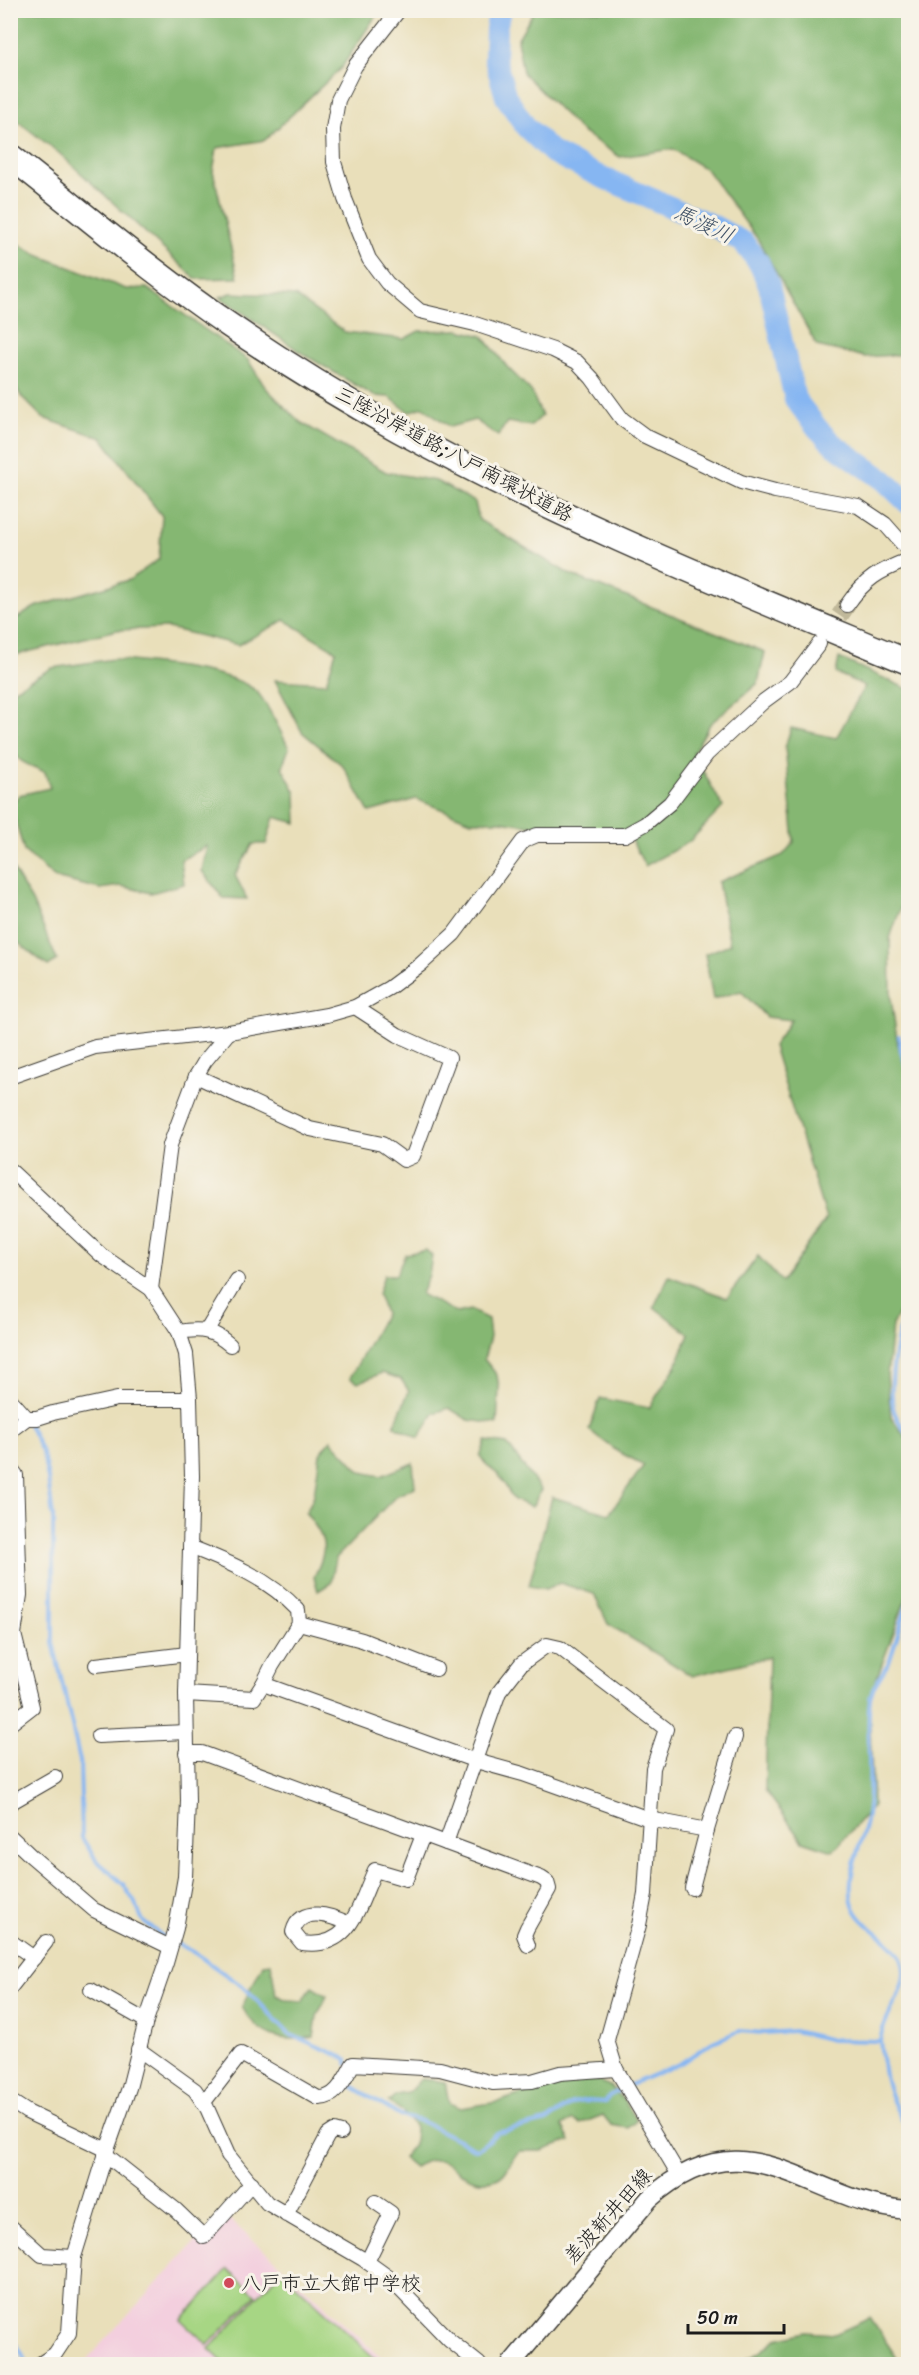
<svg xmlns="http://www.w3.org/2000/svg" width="919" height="2375" viewBox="0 0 919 2375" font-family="Sriracha,'Klee One',sans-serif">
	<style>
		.built { fill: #f3cfde }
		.green { fill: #a7d684; stroke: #627950; stroke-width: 1.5 }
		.forest { fill: #85b772; stroke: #506a47; stroke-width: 1.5 }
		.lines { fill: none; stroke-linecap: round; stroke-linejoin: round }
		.stream { stroke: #86b6f2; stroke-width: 4 }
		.river { stroke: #86b6f2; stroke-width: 22 }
		.secondary-tunnel { stroke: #c0b89a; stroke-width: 18; stroke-dasharray: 18 9; stroke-linecap: butt }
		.street-casing { stroke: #3b3934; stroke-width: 16 }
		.secondary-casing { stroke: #3b3934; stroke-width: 21 }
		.highway-casing { stroke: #3b3934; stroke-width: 27 }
		.street { stroke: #fff; stroke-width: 14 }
		.secondary { stroke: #fff; stroke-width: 18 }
		.highway { stroke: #fff; stroke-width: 24 }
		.poi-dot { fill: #d1495b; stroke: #f7f3e8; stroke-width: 2 }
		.labels { text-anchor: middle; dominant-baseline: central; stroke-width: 6; stroke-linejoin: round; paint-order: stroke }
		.street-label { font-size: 20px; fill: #1c1c1c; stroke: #f7f3e8 }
		.poi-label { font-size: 20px; fill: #1c1c1c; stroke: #f7f3e8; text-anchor: start }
		.water-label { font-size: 21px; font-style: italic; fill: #415267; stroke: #f7f3e8 }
	</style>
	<rect width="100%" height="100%" fill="#f7f3e8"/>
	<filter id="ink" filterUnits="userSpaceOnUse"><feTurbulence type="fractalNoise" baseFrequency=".0167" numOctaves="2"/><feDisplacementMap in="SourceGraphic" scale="12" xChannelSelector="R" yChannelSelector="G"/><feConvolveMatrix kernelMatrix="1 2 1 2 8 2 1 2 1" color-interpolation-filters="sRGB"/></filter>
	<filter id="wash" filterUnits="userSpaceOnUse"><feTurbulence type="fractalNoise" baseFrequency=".008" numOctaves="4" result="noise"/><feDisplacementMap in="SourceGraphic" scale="24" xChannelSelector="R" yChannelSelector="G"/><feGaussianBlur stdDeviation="1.35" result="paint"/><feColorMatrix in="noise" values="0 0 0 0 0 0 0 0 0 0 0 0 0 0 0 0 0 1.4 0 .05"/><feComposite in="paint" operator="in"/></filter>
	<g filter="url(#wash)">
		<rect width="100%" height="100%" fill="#e9dfba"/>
		<polygon class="built" points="227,2217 345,2324 389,2364 77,2364 87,2359 199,2238"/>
		<g class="green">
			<polygon points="228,2269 256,2295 208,2345 181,2320"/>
			<polygon points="281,2271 381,2364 225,2364 209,2349"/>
		</g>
		<g class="forest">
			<polygon points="10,11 11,10 379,11 342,67 265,140 217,148 213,171 238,278 196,279 59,153 11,116"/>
			<polygon points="534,11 908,11 908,354 865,357 817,346 757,238 706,169 673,149 620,157 582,132 523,73 517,40"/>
			<polygon points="11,240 38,255 126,289 147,288 248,360 265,387 300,422 386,472 436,481 475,502 479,520 569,574 765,652 758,683 710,724 693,753 723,807 689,842 645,866 632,841 501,821 471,821 416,799 369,812 343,766 302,732 275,680 326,683 336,651 285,620 238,645 168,628 117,630 11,656 11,622 35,607 129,580 159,559 162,516 102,438 43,418 21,396 11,379"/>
			<polygon points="231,293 295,296 345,332 404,339 419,331 459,330 483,336 508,368 531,391 542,416 531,426 507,422 498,436 475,420 450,427 423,407 409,412 389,397 374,396 305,355 220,297"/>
			<polygon points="839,658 908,689 908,887 890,938 891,998 898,1046 908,1075 908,1296 892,1325 887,1375 891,1417 908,1440 908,1593 869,1699 873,1806 833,1851 803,1841 765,1790 769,1657 692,1676 608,1624 594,1594 560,1583 546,1589 529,1586 552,1497 609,1514 644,1465 617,1451 589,1430 600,1398 649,1408 676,1366 689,1334 654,1307 669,1276 727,1298 758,1256 782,1282 826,1219 773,1046 791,1020 766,1017 741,991 713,999 705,954 730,944 718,882 783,855 794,842 785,747 791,728 836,738 865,686 836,673"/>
			<path d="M114,659C148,663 233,669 257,692C267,702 281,733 289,748L282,767L296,793L297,823L274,817L266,844H253L235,875L247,899L223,898L202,871L207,846L181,860L184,884L151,893L121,886L100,889L55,878L24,851L11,806L19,795L50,788L45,772C37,768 25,765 19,759C6,746 8,705 14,689L52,668Z"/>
			<polygon points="10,864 32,901 57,960 48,966 11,937"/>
			<polygon points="426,1250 432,1256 429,1275 421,1294 457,1313 470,1310 488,1319 490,1337 484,1359 497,1375 499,1388 497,1424 468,1420 449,1408 434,1413 419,1438 394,1426 409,1391 401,1379 382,1373 358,1383 350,1378 385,1314 378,1294 384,1275 396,1275 405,1254"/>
			<path d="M331,1440L361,1472L381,1476L413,1463L415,1487L396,1496L336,1558L331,1583L318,1591L314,1577C329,1546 326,1540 306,1513L314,1495L320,1454Z"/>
			<polygon points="486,1441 507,1444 541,1490 532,1507 514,1500 499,1475 487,1466 480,1456"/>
			<path d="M271,1963L276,1995L287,2000L303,2001L312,1987L327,1996L317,2016L314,2037C281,2043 259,2037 242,2007L263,1964Z"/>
			<path d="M581,2078C616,2082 618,2093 637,2120L628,2128L611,2125L603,2115L580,2124L573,2120L562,2126L570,2141L542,2151H519C511,2158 508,2175 496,2179C455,2192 456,2142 414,2167L403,2158L414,2144L415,2127L401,2110L388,2102L396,2095L408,2093L421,2079L445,2082L449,2103L461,2108L498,2102L554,2083Z"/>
			<polygon points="870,2318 901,2364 736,2364 759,2353 777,2339 806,2332 835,2334"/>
		</g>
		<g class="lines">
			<g class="stream">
				<polyline points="899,1036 901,1051 908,1069"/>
				<path d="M908,1311C896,1329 888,1389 894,1411C897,1420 903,1428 908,1435"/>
				<polyline points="29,1425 43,1454 48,1479 53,1517 53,1642 80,1761 82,1838 96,1860 123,1884 134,1901 143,1921 164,1937"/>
				<polyline points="176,1943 192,1951 246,1989 289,2034 347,2059 347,2064"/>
				<path d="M880,2041C883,2017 903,1997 904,1973C905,1939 858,1931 852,1901C846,1875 861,1846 866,1821C874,1780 865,1738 870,1698L873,1688L889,1662L908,1602"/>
				<path d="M348,2081L349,2084L400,2116L421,2121L476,2149C484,2147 489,2138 497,2133L547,2121L572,2103L583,2101L605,2102L609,2096L624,2088"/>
				<path d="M630,2085L681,2063L711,2043L739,2031L764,2033L794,2031L832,2040L880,2041C884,2079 888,2097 908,2130"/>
				<polyline points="10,2333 28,2364"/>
			</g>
			<polyline class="river" points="500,10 496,29 495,59 506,97 526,127 553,153 599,176 710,224 743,242 759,263 769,285 795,399 818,429 833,444 884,480 908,503"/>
		</g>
	</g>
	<g filter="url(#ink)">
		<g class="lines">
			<polyline class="secondary-tunnel" points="824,638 847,605"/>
			<defs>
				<g id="street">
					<polyline points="399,10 355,66 338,100 333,129 334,162 345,199 369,259 387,283 420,311 475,324 553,350 577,362 592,378 622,419 645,436 741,482 775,491 858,506 885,524 908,550"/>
					<path d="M847,605C865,579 879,571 908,560"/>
					<polyline points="196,1076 310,1129 382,1144 404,1160 413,1156 449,1058 398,1035 355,1007"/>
					<polyline points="10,1077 95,1047 229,1032 327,1015 355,1007 389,988 420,965 454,934 523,841 537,835 625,835 645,824 670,803 707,754 764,701 790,682 819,644"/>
					<polyline points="10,1170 101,1255 151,1289 179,1332 186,1354 190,1399 192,1476 186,1694 188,1801 185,1877 176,1928 166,1963 146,2021 129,2088 107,2150 74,2257 69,2333 55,2354 40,2364"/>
					<polyline points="151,1289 170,1145 196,1076 205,1061 229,1032"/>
					<polyline points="207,1330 237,1280"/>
					<path d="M179,1332C201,1328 213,1330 230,1345"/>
					<polyline points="10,1399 27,1418 37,1418 53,1413 117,1399 190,1399"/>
					<polyline points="10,1431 27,1418"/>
					<polyline points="10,1467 16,1475 20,1595 14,1634 32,1707 10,1724"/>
					<path d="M190,1547C229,1562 269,1579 298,1610L299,1623L272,1666L263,1684"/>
					<polyline points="299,1623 362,1640 436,1669"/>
					<polyline points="96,1665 187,1654"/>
					<polyline points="186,1694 254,1698 263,1684 476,1761 523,1774 649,1819 707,1830 735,1737"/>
					<polyline points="98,1736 186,1732"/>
					<polyline points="186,1753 202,1753 541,1878 547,1882 549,1889 527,1928 524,1935 528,1945"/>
					<polyline points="10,1803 55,1777"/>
					<polyline points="10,1836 31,1856 94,1910 170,1947"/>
					<polyline points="446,1843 499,1692 521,1664 547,1645 560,1648 666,1729 653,1768 645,1894 639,1925 607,2040 616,2069 679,2175"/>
					<polyline points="692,1888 707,1830"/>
					<path d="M350,1924C332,1916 300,1904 293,1932L302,1943C351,1950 358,1907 375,1870L406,1879L423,1835"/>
					<polyline points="10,1941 34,1958"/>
					<polyline points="10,1988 46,1942"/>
					<polyline points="91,1990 146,2021"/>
					<polyline points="138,2049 195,2090 207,2108 228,2155 267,2203 363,2259 388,2277 449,2340 479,2364"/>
					<polyline points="10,2101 27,2112 107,2150"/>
					<path d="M204,2102L241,2054L318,2098C337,2099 345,2078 353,2064L440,2069L493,2083L532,2081L560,2073L616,2069"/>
					<polyline points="105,2154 176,2210 204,2237 252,2183"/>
					<polyline points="286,2215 328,2135 334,2131 341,2133"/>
					<polyline points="10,2226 42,2255 74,2257"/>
					<polyline points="367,2262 391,2213 375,2202"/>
				</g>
				<path id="secondary" d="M511,2364L649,2199C748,2110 808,2203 908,2210"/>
				<path id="highway" d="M10,156C83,213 153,273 229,325C283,362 340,397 397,429C561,520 736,590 908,662"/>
			</defs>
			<use href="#street" class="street-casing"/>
			<use href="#secondary" class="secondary-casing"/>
			<use href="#highway" class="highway-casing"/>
			<use href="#street" class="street"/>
			<use href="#secondary" class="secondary"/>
			<use href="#highway" class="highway"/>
		</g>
	</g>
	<circle class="poi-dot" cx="229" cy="2283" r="6"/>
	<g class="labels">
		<g class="street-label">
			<text transform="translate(454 454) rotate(28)">三陸沿岸道路;八戸南環状道路</text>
			<text transform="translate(608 2216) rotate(-48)">差波新井田線</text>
		</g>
		<g class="poi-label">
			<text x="241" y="2283">八戸市立大館中学校</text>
		</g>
		<g class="water-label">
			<text transform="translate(704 224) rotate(25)">馬渡川</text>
		</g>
	</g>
	<rect width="919" height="2375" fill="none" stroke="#f7f3e8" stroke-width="36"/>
	<path d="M688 2324v9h96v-9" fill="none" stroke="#1c1c1c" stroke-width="3"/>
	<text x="697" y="2324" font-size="18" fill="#1c1c1c" stroke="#f7f3e8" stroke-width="4.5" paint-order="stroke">50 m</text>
</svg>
